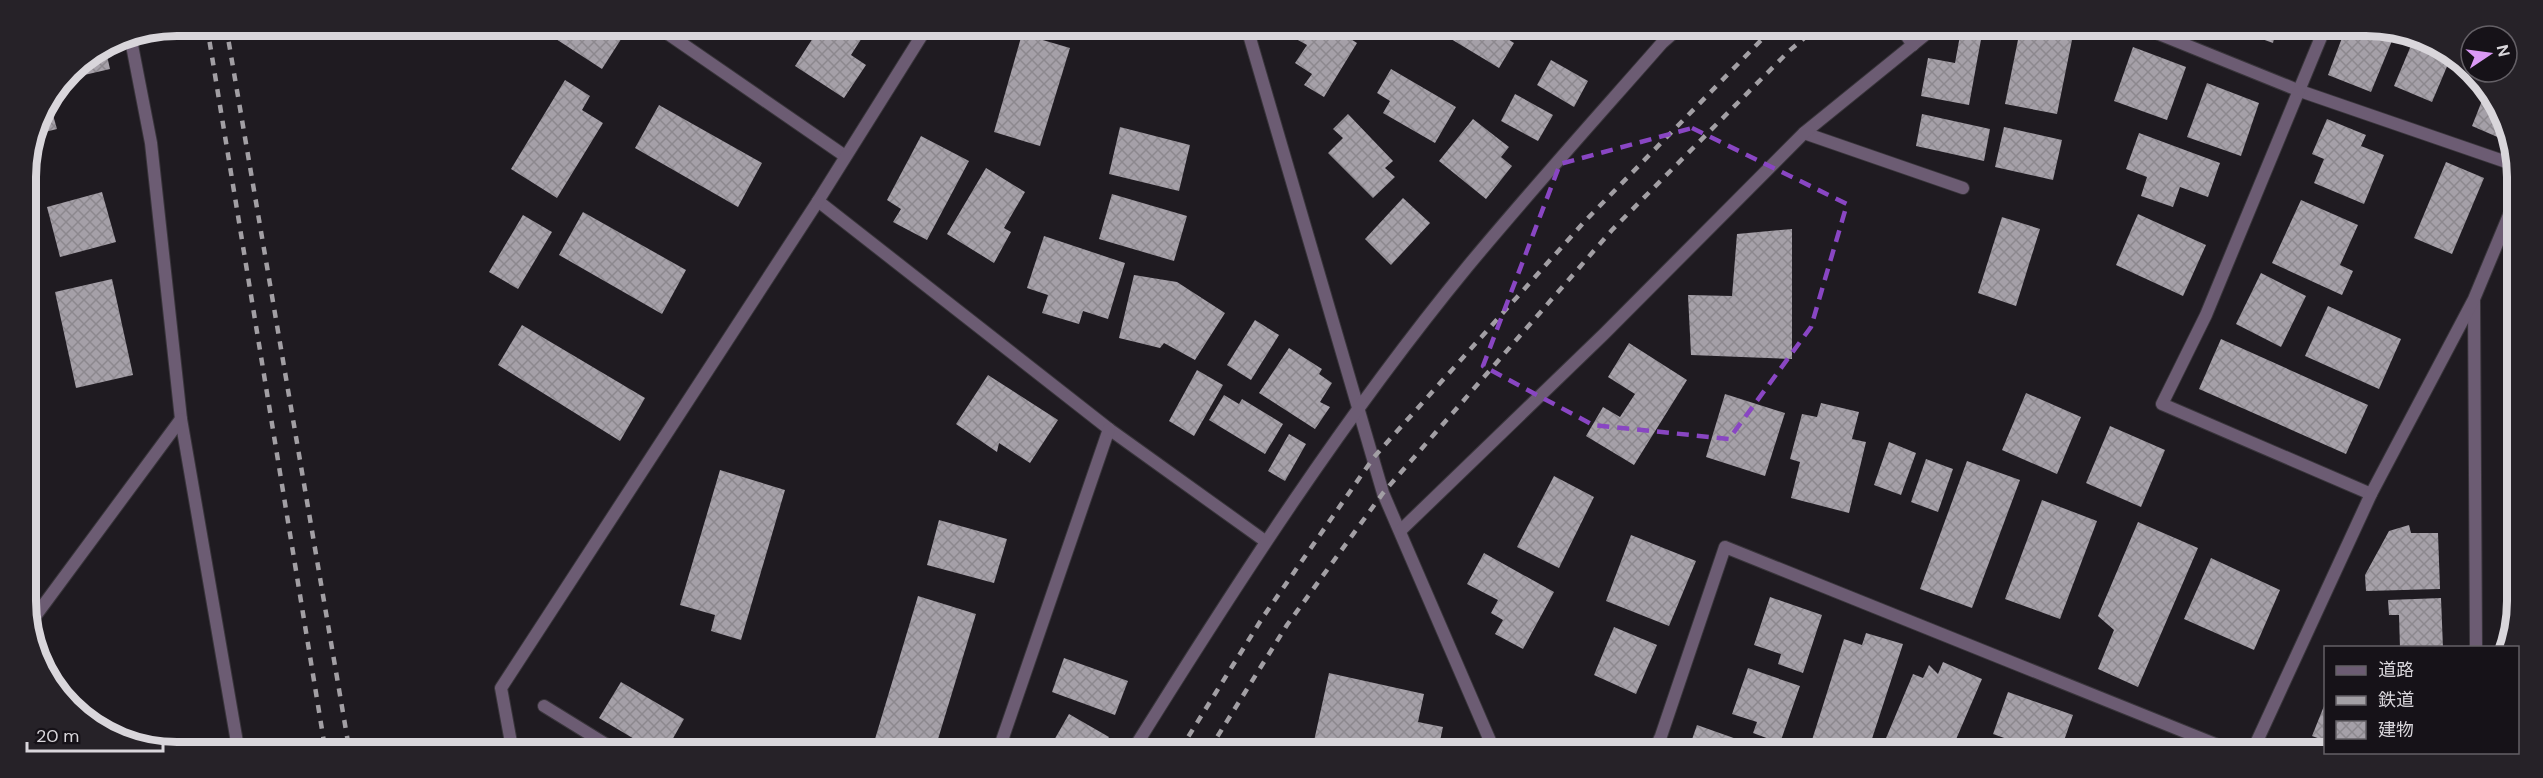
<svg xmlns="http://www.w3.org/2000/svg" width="2543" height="778" viewBox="0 0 2543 778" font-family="'DM Sans','Noto Sans JP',sans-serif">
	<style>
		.building { fill: url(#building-cross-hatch) }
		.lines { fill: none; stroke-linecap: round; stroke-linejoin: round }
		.street-casing { stroke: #39353b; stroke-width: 14 }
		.street { stroke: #6c5c73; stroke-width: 12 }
		.rail { stroke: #a29fa4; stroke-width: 4.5; stroke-dasharray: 8 8; stroke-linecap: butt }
		.marked { fill: none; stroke: #8946c3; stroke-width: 4.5; stroke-dasharray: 12 8; stroke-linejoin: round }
		.rim { fill: none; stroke: #d9d6db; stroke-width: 8 }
	</style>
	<defs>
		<pattern id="building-cross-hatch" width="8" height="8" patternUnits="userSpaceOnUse" patternTransform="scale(1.5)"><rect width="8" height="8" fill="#a5a0a8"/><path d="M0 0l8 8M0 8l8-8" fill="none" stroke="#8c888e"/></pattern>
	</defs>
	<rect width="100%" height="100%" fill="#1f1b21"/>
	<g class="building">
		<polygon points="461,26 498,26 497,34"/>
		<polygon points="536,26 614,26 625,33 602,69"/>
		<polygon points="774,27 803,27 797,40"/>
		<polygon points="820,27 862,27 867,30 851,55 866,65 844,98 795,66"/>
		<polygon points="1196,28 1219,28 1220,33 1196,29"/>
		<polygon points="1290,28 1333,28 1357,43 1324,97 1304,85 1312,74 1295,63 1307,45 1287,34"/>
		<polygon points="1457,28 1490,28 1514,43 1499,68 1451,39"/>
		<polygon points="1961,30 1982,34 1969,105 1921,96 1928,58 1955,63"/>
		<polygon points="2020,30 2074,30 2057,114 2005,104"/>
		<polygon points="2237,30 2276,30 2273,43"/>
		<polygon points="2345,30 2396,31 2371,92 2328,75"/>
		<polygon points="1022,34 1070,48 1040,146 994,132"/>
		<polygon points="2415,36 2451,57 2432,102 2394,86"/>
		<polygon points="105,47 110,69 63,80 70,70"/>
		<polygon points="2133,47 2186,67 2167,120 2114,101"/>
		<polygon points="1551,60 1588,81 1574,107 1537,85"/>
		<polygon points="1391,69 1456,107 1435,143 1383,113 1390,101 1377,93"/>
		<polygon points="565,80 590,96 582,110 603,123 557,198 511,169"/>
		<polygon points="2207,83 2259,103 2241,156 2187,137"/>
		<polygon points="2485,93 2510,140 2509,142 2472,126"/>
		<polygon points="1515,94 1553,115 1538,141 1501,121"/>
		<polygon points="49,101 57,129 33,135 37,119"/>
		<polygon points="659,105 762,163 738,207 635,148"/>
		<polygon points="1348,114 1393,161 1385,168 1395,177 1373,198 1328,153 1343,138 1333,129"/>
		<polygon points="1922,114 1990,129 1984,161 1916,146"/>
		<polygon points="1473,119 1509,147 1501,157 1512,166 1486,199 1439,161"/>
		<polygon points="2327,119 2366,135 2361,146 2384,155 2364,204 2314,183 2324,159 2312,154"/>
		<polygon points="1120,127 1190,145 1179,191 1109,174"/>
		<polygon points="2004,127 2062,140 2053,180 1995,167"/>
		<polygon points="2139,133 2220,163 2208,197 2180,187 2173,207 2141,196 2147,177 2126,169"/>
		<polygon points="921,136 969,161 927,240 893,222 901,209 887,200"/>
		<polygon points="2446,162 2484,178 2452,254 2414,238"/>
		<polygon points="986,168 1025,192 1004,228 1011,232 994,263 947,234"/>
		<polygon points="102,192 116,242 60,257 47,207"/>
		<polygon points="1112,194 1187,216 1174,261 1099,239"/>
		<polygon points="1403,198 1430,223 1391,265 1365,239"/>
		<polygon points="2301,200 2358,225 2340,265 2353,271 2342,295 2272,263"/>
		<polygon points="583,212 686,270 662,314 559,255"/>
		<polygon points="2138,214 2206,245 2183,296 2116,265"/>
		<polygon points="523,215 552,232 518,289 489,272"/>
		<polygon points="2002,217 2040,229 2016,306 1978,293"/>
		<polygon points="1792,229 1792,359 1691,355 1688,295 1732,296 1737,234"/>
		<polygon points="1044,236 1125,263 1108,319 1083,311 1079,324 1042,313 1048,295 1027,288"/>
		<polygon points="26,242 35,273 26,275"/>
		<polygon points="2261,273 2306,296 2281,347 2236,324"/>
		<polygon points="1134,275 1177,282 1225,313 1195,360 1164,343 1160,348 1119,338"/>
		<polygon points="112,279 133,375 76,388 55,292"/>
		<polygon points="2328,306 2401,339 2379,389 2305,356"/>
		<polygon points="1255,320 1279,335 1251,380 1227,365"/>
		<polygon points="522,325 645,398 620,441 498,365"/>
		<polygon points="2221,339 2368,405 2346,454 2199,389"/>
		<polygon points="1629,343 1687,380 1634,465 1586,436 1603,407 1620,417 1635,394 1608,377"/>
		<polygon points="1289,348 1322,369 1319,374 1332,383 1320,402 1330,407 1315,429 1259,393"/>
		<polygon points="1197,370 1223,385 1194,436 1169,421"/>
		<polygon points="988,375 1058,420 1030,463 999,443 997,452 956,424"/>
		<polygon points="2026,393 2081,417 2057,474 2002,450"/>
		<polygon points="1725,394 1785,413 1765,476 1706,457"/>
		<polygon points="1224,395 1239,404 1242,399 1283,424 1265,454 1209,420"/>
		<polygon points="1821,403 1859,412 1852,439 1866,442 1849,513 1791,498 1800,462 1790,459 1802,414 1817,417"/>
		<rect x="2507" y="413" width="6" height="56"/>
		<polygon points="2110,426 2165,450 2141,507 2086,483"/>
		<polygon points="1289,434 1306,444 1285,481 1268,471"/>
		<polygon points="1889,442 1916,453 1901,495 1874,485"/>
		<polygon points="1926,459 1953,469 1938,512 1911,502"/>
		<polygon points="1967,461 2020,480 1972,608 1920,589"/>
		<polygon points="720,470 785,490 741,640 711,631 715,615 680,605"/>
		<polygon points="1554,476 1594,497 1559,568 1517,547"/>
		<polygon points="2042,500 2097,521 2060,619 2005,599"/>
		<polygon points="939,520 1007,539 994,583 927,565"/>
		<polygon points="2138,522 2198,548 2138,687 2098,669 2114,630 2098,616"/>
		<polygon points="2409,525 2411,533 2438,533 2440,589 2366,591 2365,575 2389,531"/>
		<polygon points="1631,535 1696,561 1669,626 1606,601"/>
		<polygon points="1484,553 1554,592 1523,649 1495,634 1503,620 1491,613 1498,600 1467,584"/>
		<polygon points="2211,558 2280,590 2254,650 2184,619"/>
		<polygon points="2509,578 2513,578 2512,625 2509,625"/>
		<polygon points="918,596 976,614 935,749 872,749"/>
		<polygon points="1770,597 1822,615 1803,673 1778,664 1781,654 1754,645"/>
		<polygon points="2441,598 2443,648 2400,648 2399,615 2389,615 2388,600"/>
		<polygon points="1614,627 1657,645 1636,694 1594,675"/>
		<polygon points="1866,633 1903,644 1868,751 1846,751 1812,740 1844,639 1862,645"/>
		<polygon points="1064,658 1128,681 1115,715 1052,692"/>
		<polygon points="1943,662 1982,679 1951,751 1881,750 1913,674 1923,678 1929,665 1938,674"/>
		<polygon points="1748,668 1800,686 1780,743 1753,733 1757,722 1732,714"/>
		<polygon points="1329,673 1424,694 1418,722 1443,727 1438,750 1355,750 1340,747 1339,750 1312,750"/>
		<polygon points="621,682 684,719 667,749 651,749 599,718"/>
		<polygon points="2008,692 2073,715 2060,752 2003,751 2007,739 1993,734"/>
		<polygon points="2326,701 2326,741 2312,736"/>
		<polygon points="1069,714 1109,737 1102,749 1049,749"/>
		<polygon points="1697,725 1745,742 1742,751 1688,751"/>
	</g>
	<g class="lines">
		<defs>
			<g id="street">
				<polyline points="658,27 845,156"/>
				<polyline points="1247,28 1383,493 1494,750"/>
				<polyline points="1902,29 1913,45"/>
				<polyline points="2149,30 2300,91 2515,165"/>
				<polyline points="2324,30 2206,315 2162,404 2371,494"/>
				<polyline points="130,35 151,143 181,419 238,748"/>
				<polyline points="1804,133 1963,188"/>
				<polyline points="818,201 1109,429 1265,541"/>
				<polyline points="2474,301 2476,648"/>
				<polyline points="1400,531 1604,334 1804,133 1931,30"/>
				<polyline points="28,626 181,419"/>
				<polyline points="544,706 612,748"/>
				<polyline points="512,748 501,688 818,201 927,27"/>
				<polyline points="999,749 1109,429"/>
				<path d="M1133,750C1237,583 1344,417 1468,266C1531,190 1597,117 1662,43L1678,29"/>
				<polyline points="1654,751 1661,736 1725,547 2235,752"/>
				<polyline points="2252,752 2371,494 2474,299 2514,203"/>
			</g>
		</defs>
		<use href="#street" class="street-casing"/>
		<use href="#street" class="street"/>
		<g class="rail">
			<polyline points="207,26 325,748"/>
			<polyline points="226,26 349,748"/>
			<polyline points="1180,750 1263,617 1374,457 1586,220 1772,29"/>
			<polyline points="1209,750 1287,625 1383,493 1612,230 1789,51 1815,29"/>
		</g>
	</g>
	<path class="marked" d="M1692,128L1847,204L1811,327L1729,439L1593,425L1483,366L1560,164Z"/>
	<path d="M0 0H2543V778H0ZM177 36H2366A141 141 0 0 1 2507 177V601A141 141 0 0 1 2366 742H177A141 141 0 0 1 36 601V177A141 141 0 0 1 177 36Z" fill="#262228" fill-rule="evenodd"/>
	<path class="rim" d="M177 36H2366A141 141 0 0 1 2507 177V601A141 141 0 0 1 2366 742H177A141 141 0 0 1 36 601V177A141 141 0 0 1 177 36Z"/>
	<rect x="2324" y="646" width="195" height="108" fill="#161218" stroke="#646066" stroke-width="1.5"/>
	<rect x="2336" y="666" width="30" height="9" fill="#6c5c73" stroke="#646066" stroke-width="1.5"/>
	<text x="2378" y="676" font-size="18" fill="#d9d6db">道路</text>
	<rect x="2336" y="696" width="30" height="9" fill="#a29fa4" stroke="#646066" stroke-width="1.5"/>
	<text x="2378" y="706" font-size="18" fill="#d9d6db">鉄道</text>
	<rect x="2336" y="721" width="30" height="18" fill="url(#building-cross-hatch)" stroke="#646066" stroke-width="1.5"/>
	<text x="2378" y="736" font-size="18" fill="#d9d6db">建物</text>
	<g transform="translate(2489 54) rotate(77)"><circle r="28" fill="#161218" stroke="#646066" stroke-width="1.5"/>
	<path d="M0-4.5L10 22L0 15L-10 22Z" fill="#db99f5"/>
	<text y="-9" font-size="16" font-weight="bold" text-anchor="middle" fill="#d9d6db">N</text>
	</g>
	<path d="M27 742v9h136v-9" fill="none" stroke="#d9d6db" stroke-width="3"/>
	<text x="36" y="742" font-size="18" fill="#d9d6db" stroke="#161218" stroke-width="4.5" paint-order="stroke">20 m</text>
</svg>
